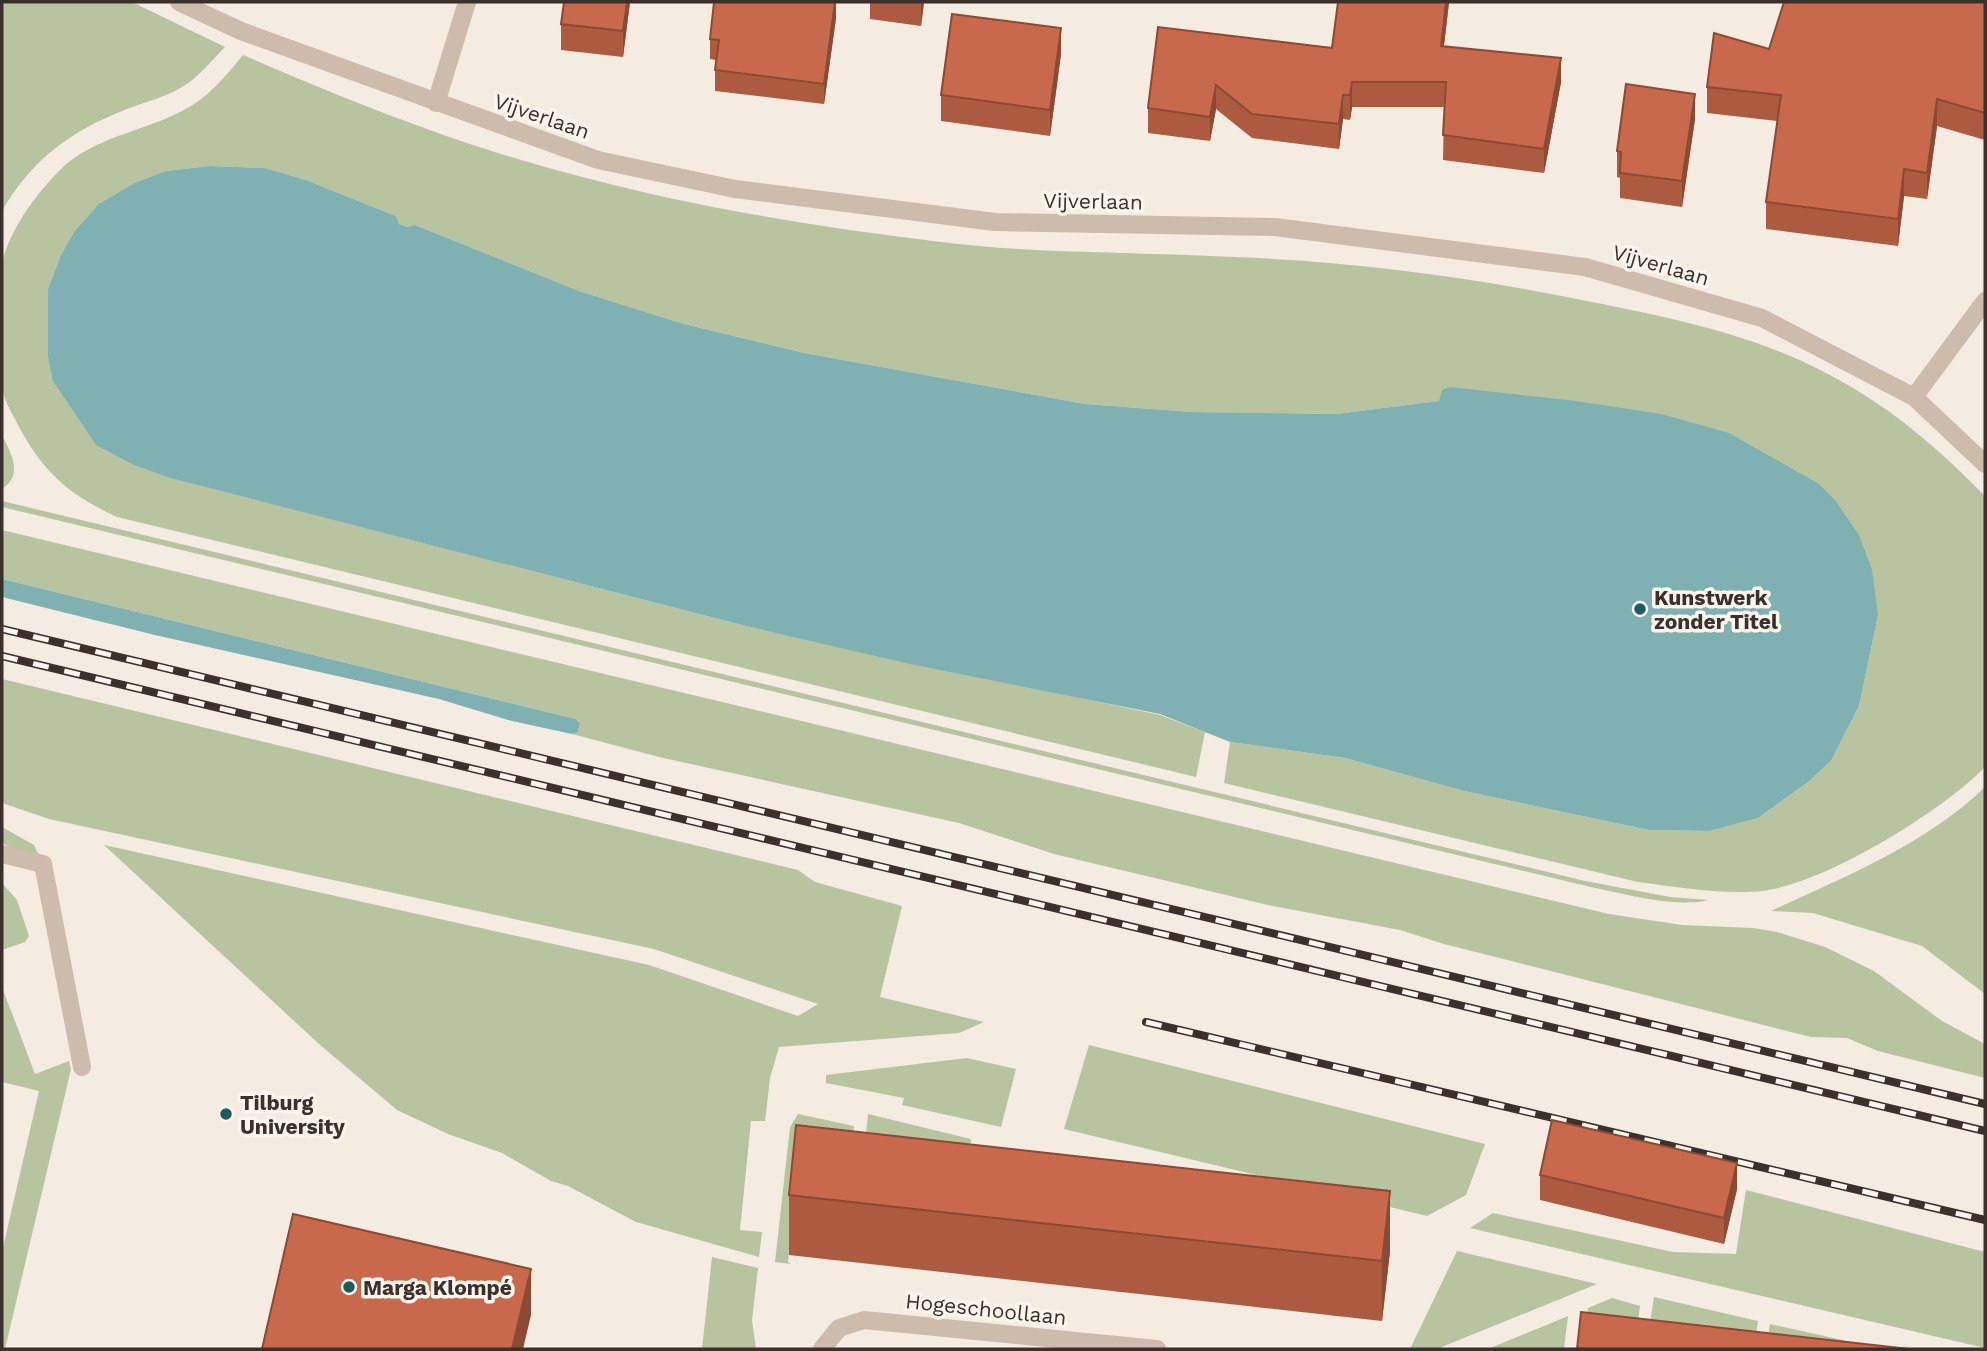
<svg xmlns="http://www.w3.org/2000/svg" width="1987" height="1351" viewBox="0 0 1987 1351" font-family="'Work Sans',sans-serif">
	<style>
		.green { fill: #b8c4a0 }
		.water { fill: #7fb0b2 }
		.lines { fill: none; stroke-linecap: round; stroke-linejoin: round }
		.service { stroke: #cdbbac; stroke-width: 18 }
		.minor { stroke: #cdbbac; stroke-width: 18 }
		.rail-casing { stroke: #3b302b; stroke-width: 8 }
		.rail { stroke: #fbf5ee; stroke-width: 5; stroke-dasharray: 16; stroke-linecap: butt }
		.wall { fill: #ac5a40 }
		.shaded-wall { fill: #8c4a34 }
		.building { fill: #c8694b; stroke: #8c4a34; stroke-width: 2 }
		.poi-dot { fill: #1f5a5e; stroke: #fbf5ee; stroke-width: 2.5 }
		.labels { text-anchor: middle; dominant-baseline: central; stroke-width: 7; stroke-linejoin: round; paint-order: stroke }
		.street-label { font-size: 21px; fill: #3b302b; stroke: #fbf5ee }
		.poi-label { font-size: 21px; font-weight: bold; fill: #3b302b; stroke: #fbf5ee; text-anchor: start }
	</style>
	<rect width="100%" height="100%" fill="#f4ebe1"/>
	<g class="green">
		<path d="M2,2H132L225,47C212,60 198,78 182,87C166,97 145,102 127,109C71,131 33,158 2,211Z"/>
		<path d="M243,55C349,101 459,145 571,174C692,207 817,227 941,242C1038,254 1136,252 1234,257C1360,262 1484,279 1607,305C1681,320 1759,337 1826,373C1887,404 1937,447 1985,496V767C1941,812 1826,883 1762,891C1724,895 1676,887 1638,882L1224,783L1230,742L1345,758L1464,791L1649,830L1710,831L1758,818L1808,782L1831,761L1859,706L1878,615L1440,401L1336,414L1192,412L1085,404L804,353L684,324L579,291L415,225L409,227L398,224L396,216L306,180L265,168L210,166L166,171L60,257L48,289V357L136,466L171,478L742,625L1160,715L1205,732L1196,777L117,517C67,494 41,470 16,421C10,410 3,398 2,386C0,367 2,347 2,327C2,307 0,283 2,263C10,229 36,194 61,169C94,137 141,132 180,112C206,100 225,77 243,55Z"/>
		<path d="M2,435C11,453 24,475 2,489Z"/>
		<path d="M2,501L1585,881L1670,897L1709,900C1673,908 1631,895 1595,888L2,507Z"/>
		<polygon points="2,530 1609,914 1682,925 1753,928 1777,932 1825,947 1874,971 1942,1021 1985,1044 1985,1078 1878,1051 1847,1038 1811,1037 1444,944 1400,930 1268,905 1054,854 959,823 659,757 572,734 578,732 580,723 576,719 2,579"/>
		<polygon points="2,679 798,870 815,882 902,906 880,997 984,1022 959,1033 779,1047 770,1078 765,1121 751,1121 740,1230 762,1232 759,1257 636,1222 568,1186 551,1181 502,1153 448,1134 397,1110 319,1044 104,845 649,965 798,1016 818,1004 654,949 49,819 2,803"/>
		<path d="M1985,787V994L1922,946L1813,913L1771,911C1846,876 1925,845 1985,787Z"/>
		<polygon points="2,827 34,845 57,894 15,850 2,843"/>
		<polygon points="2,883 17,900 29,936 25,942 2,950"/>
		<polygon points="2,987 35,1074 69,1061 71,1069 5,1349 2,1349 2,1252 39,1091 2,1082"/>
		<polygon points="1089,1045 1485,1144 1466,1195 1427,1216 1064,1129"/>
		<polygon points="967,1058 1016,1069 1001,1127 902,1105 904,1098 826,1083 826,1075"/>
		<polygon points="798,1114 854,1126 849,1170 797,1178 788,1262 791,1264 775,1262 790,1127"/>
		<polygon points="868,1114 971,1139 966,1183 862,1171"/>
		<polygon points="1746,1190 1985,1252 1985,1348 1470,1228 1493,1213 1673,1252 1736,1254"/>
		<polygon points="1457,1251 1597,1284 1437,1349 1410,1349"/>
		<polygon points="712,1257 758,1268 752,1320 756,1349 702,1349"/>
		<polygon points="1654,1297 1758,1321 1754,1349 1646,1349"/>
		<polygon points="1612,1298 1640,1306 1634,1349 1584,1349 1588,1308"/>
		<polygon points="1568,1316 1564,1349 1488,1349"/>
		<polygon points="1770,1324 1874,1347 1874,1349 1766,1349"/>
	</g>
	<g class="water">
		<polygon points="210,166 265,168 306,180 396,216 399,224 408,227 415,225 579,291 684,324 804,353 1085,404 1192,412 1336,414 1439,401 1442,390 1450,387 1576,401 1661,414 1729,433 1819,484 1835,500 1859,535 1872,570 1878,615 1859,706 1831,761 1808,782 1758,818 1710,831 1649,830 1464,791 1345,758 1230,742 1160,714 910,664 742,625 170,478 136,466 96,445 53,381 48,357 48,289 60,257 75,231 99,204 135,183 166,171"/>
		<polygon points="2,579 576,719 580,723 578,732 572,734 512,721 439,699 155,635 6,598 2,596"/>
	</g>
	<g class="lines">
		<polyline class="service" points="2,854 43,864 82,1067"/>
		<g class="minor">
			<polyline points="179,2 241,31 598,160 735,189 995,222 1275,227 1585,267 1762,318 1914,397 1985,464"/>
			<polyline points="436,103 467,2"/>
			<polyline points="1914,397 1985,301"/>
			<polyline points="822,1349 839,1328 864,1320 1157,1349"/>
		</g>
		<defs>
			<g id="rail">
				<polyline points="2,629 1985,1104"/>
				<polyline points="2,656 1985,1131"/>
				<polyline points="1146,1022 1985,1220"/>
			</g>
		</defs>
		<use href="#rail" class="rail-casing"/>
		<use href="#rail" class="rail"/>
	</g>
	<g class="wall">
		<polygon points="630,2 623,57 561,50 561,24"/>
		<polygon points="836,2 836,18 824,104 715,91 715,70 716,60 710,59 710,39"/>
		<polygon points="870,2 924,2 921,26 870,19"/>
		<polygon points="1449,2 1444,46 1561,82 1544,173 1443,160 1444,107 1352,107 1350,120 1343,119 1339,149 1252,138 1216,109 1210,141 1148,133 1148,108 1158,27 1332,48"/>
		<polygon points="1782,2 1985,2 1985,140 1937,126 1927,199 1904,196 1898,246 1766,229 1766,202 1777,121 1707,113 1707,87 1769,49 1784,3"/>
		<polygon points="1061,54 1050,136 941,121 941,95"/>
		<polygon points="1695,119 1682,207 1620,198 1620,178 1617,177 1617,151"/>
		<polygon points="1540,1175 1737,1189 1724,1244 1540,1200"/>
		<polygon points="789,1195 1390,1251 1382,1321 789,1255"/>
	</g>
	<g class="shaded-wall">
		<polygon points="627,2 630,2 623,57 623,31"/>
		<polygon points="835,2 836,18 824,104 824,84"/>
		<polygon points="921,2 924,2 921,26"/>
		<polygon points="1446,2 1449,2 1441,70 1441,46"/>
		<polygon points="1061,28 1061,54 1050,136 1050,110"/>
		<polygon points="1561,58 1561,82 1544,173 1544,149"/>
		<polygon points="1352,82 1352,107 1350,120 1350,95"/>
		<polygon points="1216,85 1216,109 1210,141 1210,117"/>
		<polygon points="1695,94 1695,119 1682,207 1682,181"/>
		<polygon points="1343,95 1343,119 1339,149 1339,124"/>
		<polygon points="1937,99 1937,126 1927,199 1927,173"/>
		<polygon points="1904,169 1904,196 1898,246 1898,219"/>
		<polygon points="1737,1163 1737,1189 1724,1244 1724,1218"/>
		<polygon points="1390,1191 1390,1251 1382,1321 1382,1261"/>
		<polygon points="531,1269 531,1315 523,1349 512,1349"/>
	</g>
	<g class="building">
		<polygon points="564,2 627,2 623,31 561,24"/>
		<polygon points="714,2 835,2 824,84 715,70 719,40 710,39"/>
		<polygon points="1338,2 1446,2 1441,46 1561,58 1544,149 1443,135 1446,82 1352,82 1350,95 1343,95 1339,124 1252,114 1216,85 1210,117 1148,108 1158,27 1332,48"/>
		<polygon points="1784,2 1985,2 1985,113 1937,99 1927,173 1904,169 1898,219 1766,202 1781,95 1707,87 1714,33 1769,49"/>
		<polygon points="952,14 1061,28 1050,110 941,95"/>
		<polygon points="1626,84 1695,94 1682,181 1620,173 1621,152 1617,151"/>
		<polygon points="1552,1120 1737,1163 1724,1218 1540,1175"/>
		<polygon points="796,1125 1390,1191 1382,1261 789,1195"/>
		<polygon points="293,1214 531,1269 512,1349 262,1349"/>
		<polygon points="1581,1312 1909,1349 1577,1349"/>
	</g>
	<g class="poi-dot">
		<circle cx="1640" cy="609" r="7"/>
		<circle cx="226" cy="1114" r="7"/>
		<circle cx="349" cy="1287" r="7"/>
	</g>
	<g class="labels">
		<g class="street-label">
			<text transform="translate(542 116) rotate(19)">Vijverlaan</text>
			<text transform="translate(1093 201) rotate(1)">Vijverlaan</text>
			<text transform="translate(1661 265) rotate(16)">Vijverlaan</text>
			<text transform="translate(986 1309) rotate(6)">Hogeschoollaan</text>
		</g>
		<g class="poi-label">
			<text x="1654" y="597">Kunstwerk<tspan x="1654" dy="24">zonder Titel</tspan></text>
			<text x="240" y="1102">Tilburg<tspan x="240" dy="24">University</tspan></text>
			<text x="363" y="1287">Marga Klompé</text>
		</g>
	</g>
	<rect width="1987" height="1351" fill="none" stroke="#3b302b" stroke-width="7"/>
</svg>
